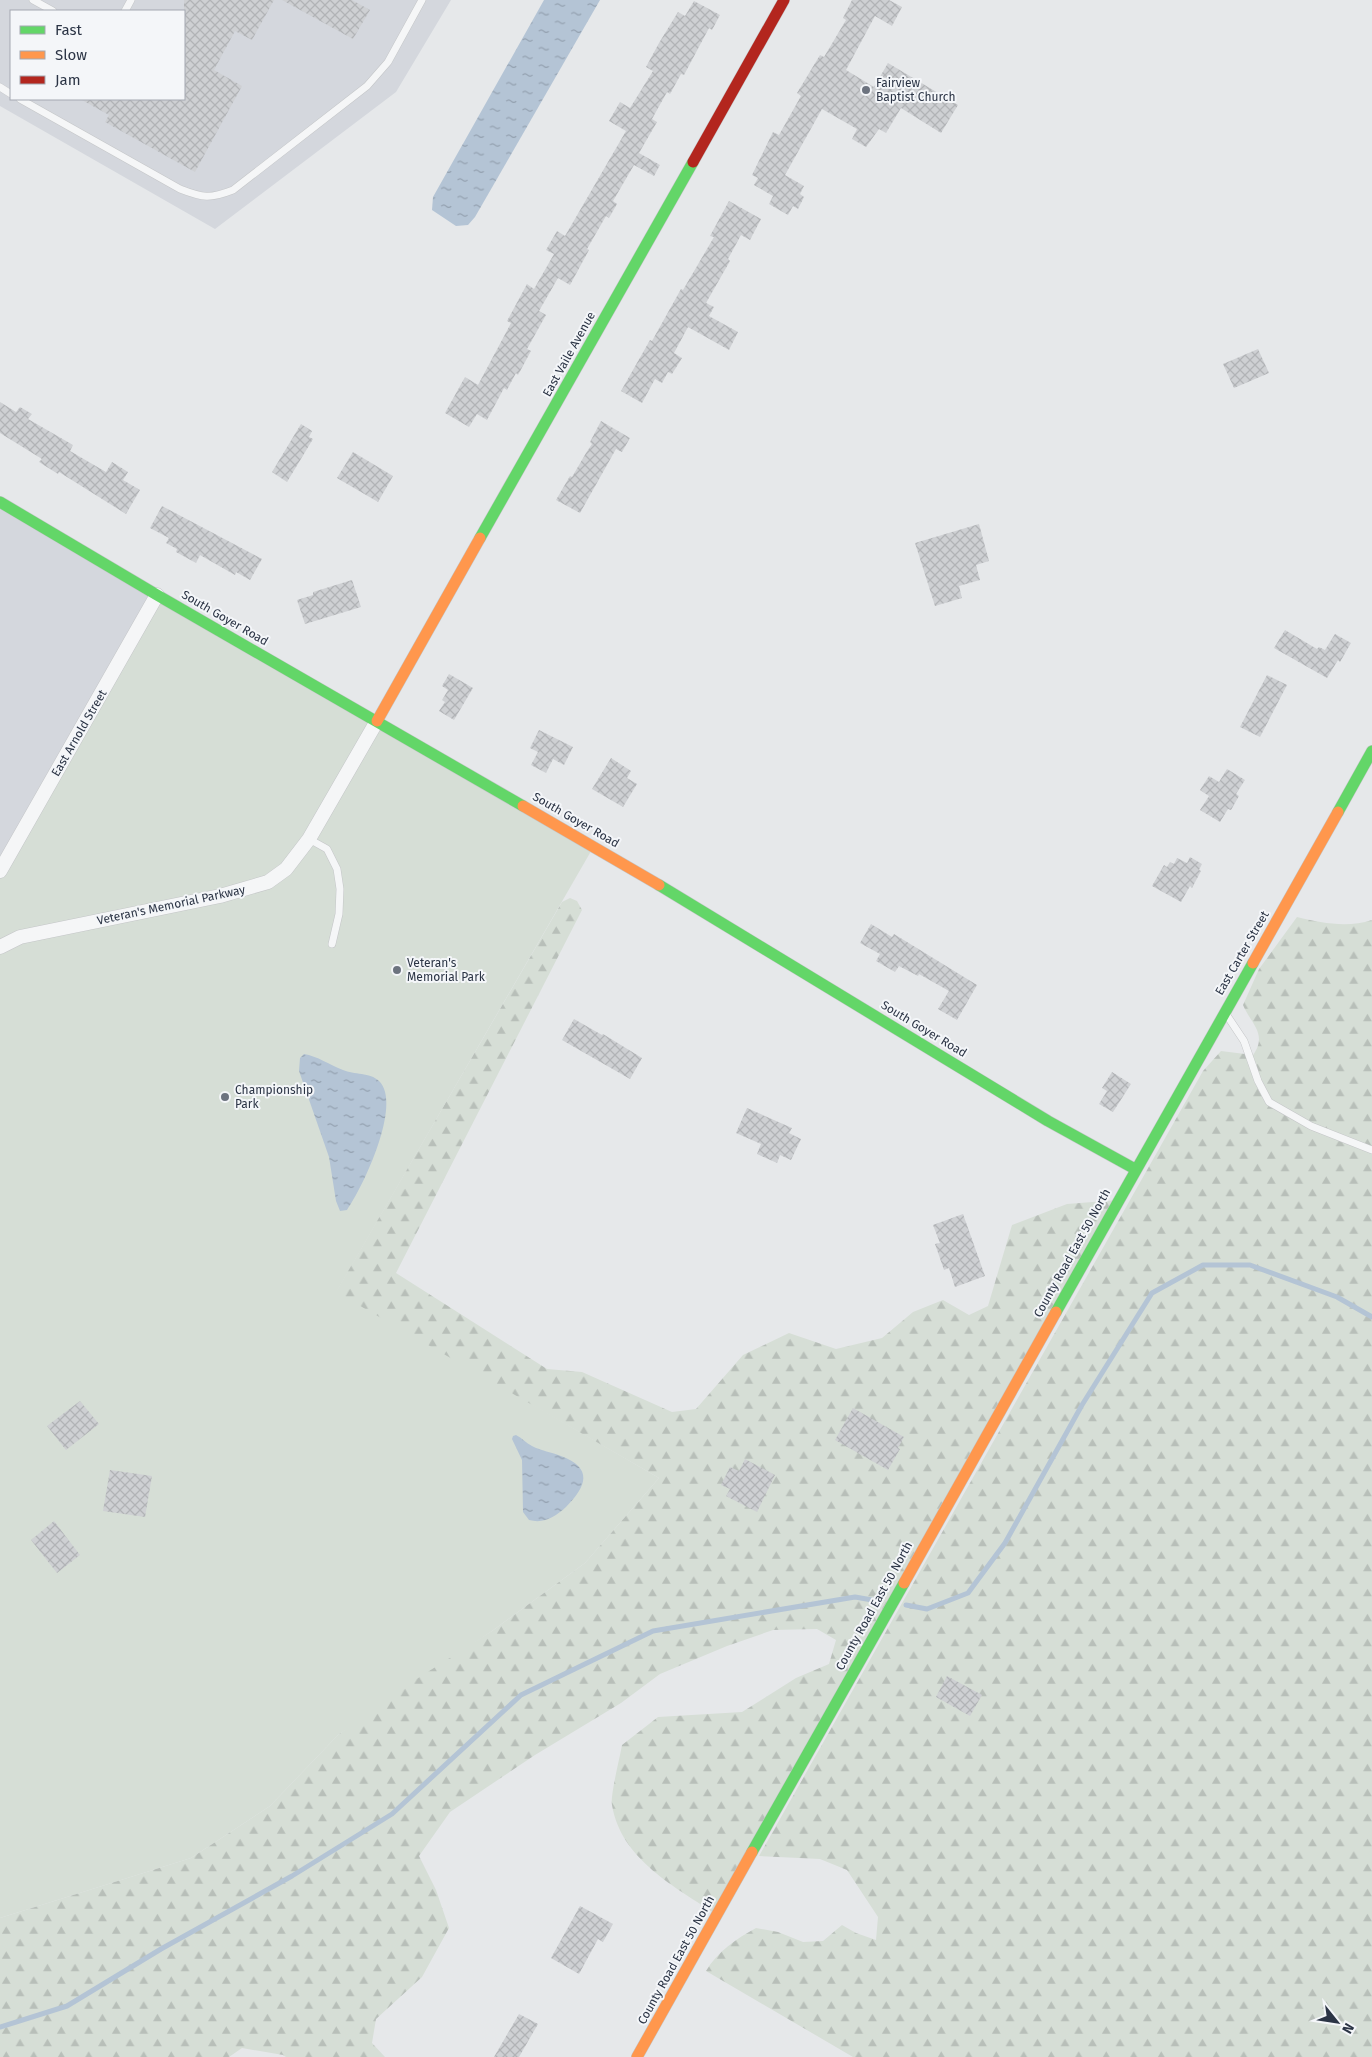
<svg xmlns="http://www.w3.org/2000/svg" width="1372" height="2057" viewBox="0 0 1372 2057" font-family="'Fira Sans',sans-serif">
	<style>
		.built { fill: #d4d7dd; fill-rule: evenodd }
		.green { fill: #d6ded6 }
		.forest { fill: url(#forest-firs) }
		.water { fill: url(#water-ripples) }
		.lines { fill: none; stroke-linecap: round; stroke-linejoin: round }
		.stream { stroke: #b4c4d5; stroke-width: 5 }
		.building { fill: url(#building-cross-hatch) }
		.lane-casing { stroke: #c4c6c8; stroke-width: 8 }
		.street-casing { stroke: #c4c6c8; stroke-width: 15 }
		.fast-casing { stroke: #c4c6c8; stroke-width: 12 }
		.slow-casing { stroke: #c4c6c8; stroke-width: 12 }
		.jam-casing { stroke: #c4c6c8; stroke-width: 12 }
		.lane { stroke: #f5f6f7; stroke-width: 7 }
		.street { stroke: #f5f6f7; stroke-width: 14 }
		.fast { stroke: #63d668; stroke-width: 11 }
		.slow { stroke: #ff974d; stroke-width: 11 }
		.jam { stroke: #b3261e; stroke-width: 11 }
		.poi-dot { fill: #6c737f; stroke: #f4f6f9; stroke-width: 2 }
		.labels { text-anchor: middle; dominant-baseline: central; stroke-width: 4; stroke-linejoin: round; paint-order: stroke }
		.poi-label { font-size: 12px; fill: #2b3445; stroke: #f4f6f9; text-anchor: start }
		.street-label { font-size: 12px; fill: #2b3445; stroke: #f4f6f9 }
	</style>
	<defs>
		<pattern id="forest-firs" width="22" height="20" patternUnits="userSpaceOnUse" patternTransform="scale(1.25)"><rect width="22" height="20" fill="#d6ded6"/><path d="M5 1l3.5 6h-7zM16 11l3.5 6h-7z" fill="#b8bfb9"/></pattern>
		<pattern id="water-ripples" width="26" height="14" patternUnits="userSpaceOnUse" patternTransform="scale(1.25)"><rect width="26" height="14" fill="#b4c4d5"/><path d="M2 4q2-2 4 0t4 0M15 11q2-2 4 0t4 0" fill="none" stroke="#93a0af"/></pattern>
		<pattern id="building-cross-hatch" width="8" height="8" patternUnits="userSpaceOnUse" patternTransform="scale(1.25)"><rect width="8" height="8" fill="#ced0d3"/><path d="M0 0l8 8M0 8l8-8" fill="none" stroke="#b1b3b6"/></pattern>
	</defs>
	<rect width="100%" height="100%" fill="#e6e8ea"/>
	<g class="built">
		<path d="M0,0H451L396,92L215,229L0,106ZM11,11H184V99H11Z"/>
		<polygon points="0,502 157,595 0,871"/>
	</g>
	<polygon class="green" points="157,595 594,846 337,1291 659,1478 585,1563 492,1631 338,1735 270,1806 191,1858 0,1918 0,871"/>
	<g class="forest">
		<path d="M570,898L577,901L582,910L396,1273L547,1369L582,1372L672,1412L696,1409L743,1355L789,1333L836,1349L882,1338L913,1312L943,1300L969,1315L988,1306L1012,1225L1067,1204L1118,1200L717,1915C676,1887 621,1860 612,1805C610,1796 620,1757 622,1745L658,1717L742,1712L796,1678L829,1664L836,1640L817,1629L773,1630L727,1646L660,1674L621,1703L535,1755L450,1812L419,1856L436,1890L449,1928L422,1977L376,2019L372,2043L385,2057H286L283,2055L242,2048L229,2057H0V1918L191,1858L270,1806L338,1735L393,1694L492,1631L585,1563L659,1478L336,1292L562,902Z"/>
		<path d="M1297,917C1322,923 1347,928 1372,920V2057H853L706,1971C718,1951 736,1939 756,1928L778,1932L803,1942L823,1941L842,1925L856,1933L876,1940L878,1917L847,1870L820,1859L759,1856L1203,1071L1221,1051L1253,1055C1268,1034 1251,1024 1243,1005L1259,969Z"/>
	</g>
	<g class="water">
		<polygon points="544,0 600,0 475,217 468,225 456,226 432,210 433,197"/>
		<path d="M304,1054C317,1056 330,1065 343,1070C354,1075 370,1072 379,1081C403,1104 362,1189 347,1210L340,1211L336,1201L329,1157L299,1071L300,1058Z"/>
		<path d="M516,1435C522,1438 526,1443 532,1446C541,1451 552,1452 561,1456C593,1468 587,1486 566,1507C555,1517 544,1524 529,1520L523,1512L522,1460L512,1439L513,1436Z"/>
	</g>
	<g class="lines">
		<g class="stream">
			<polyline points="906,1605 927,1609 968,1593 1005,1543 1082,1405 1152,1293 1203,1265 1250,1265 1337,1297 1372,1317"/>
			<polyline points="0,2027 67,2006 161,1949 292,1876 392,1814 521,1695 653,1631 855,1597 878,1601"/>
		</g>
	</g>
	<g class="building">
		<polygon points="184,0 274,0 252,40 235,31 214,70 242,86 195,172 105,122 109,115 80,99 184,99"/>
		<polygon points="282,0 352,0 370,10 353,39"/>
		<polygon points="852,0 889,0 902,7 892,26 875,16 846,70 874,87 888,63 958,105 941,133 901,108 886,133 879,129 866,147 852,139 857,129 822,109 785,175 804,186 800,194 804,197 798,209 793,206 788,215 769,204 773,196 754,185 758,178 752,175 773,132 779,135 801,96 797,93 820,55 824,57 846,20 843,18"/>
		<polygon points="694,1 720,15 712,30 709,28 684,75 681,74 670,94 667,92 652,119 657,122 639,153 660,165 654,176 634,165 613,201 617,204 609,218 606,216 587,249 589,250 570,285 558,278 539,311 546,315 527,349 531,351 518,375 516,373 507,390 504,388 487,420 477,414 469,427 445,413 465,377 478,385 511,323 507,321 527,284 534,289 554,254 546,250 557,231 565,236 626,131 609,121 620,102 630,108 653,71 646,67 659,43 678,12 685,16"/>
		<polygon points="729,201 761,219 750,240 741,235 728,259 730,261 706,303 714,307 709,316 738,332 729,350 688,327 674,353 682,358 672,374 668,372 662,383 655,379 642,403 621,391 650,340 652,341 681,289 683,290 714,237 710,236"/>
		<polygon points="1258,349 1269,373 1234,388 1223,364"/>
		<polygon points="0,402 16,412 20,407 32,414 28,419 73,445 70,451 106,472 112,462 128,472 123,480 140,490 126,514 59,472 58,474 39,462 42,459 0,433"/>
		<polygon points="601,421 630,438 622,452 616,449 580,513 556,500 570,476 572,477 586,453 592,444 590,442"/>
		<polygon points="301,424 312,431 309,437 313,439 287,482 272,472"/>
		<polygon points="353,452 393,476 378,502 337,478"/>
		<polygon points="162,506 262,559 250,580 236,572 235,575 200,555 196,563 176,552 177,549 166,543 169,538 150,528"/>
		<polygon points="979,524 989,561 976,565 980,580 959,586 962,598 935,606 915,543"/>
		<polygon points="352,580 361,607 305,624 297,600 313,595 313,592"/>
		<polygon points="1285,630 1317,649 1319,647 1325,650 1335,634 1351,643 1340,662 1338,660 1327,678 1274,648"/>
		<polygon points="449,674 473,688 454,720 439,711 445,702 442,700 448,690 442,686"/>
		<polygon points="1267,675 1287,685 1260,737 1240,727"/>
		<polygon points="539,730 573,747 564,765 553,759 546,773 531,765 538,752 530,748"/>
		<polygon points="611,758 631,771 627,778 637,784 623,807 592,789"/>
		<polygon points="1227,769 1245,780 1236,794 1239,796 1231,810 1228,809 1220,822 1200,810 1209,796 1200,790 1209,776 1219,782"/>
		<polygon points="1190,857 1202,864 1199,870 1201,871 1192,888 1190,886 1181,902 1152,886 1164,865 1167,867 1170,862 1174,864 1177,858 1187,863"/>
		<polygon points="871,924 892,937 894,934 977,985 957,1020 938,1009 949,991 919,974 918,976 899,966 895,972 876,961 880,954 860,943"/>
		<polygon points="574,1019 602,1035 603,1034 642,1058 630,1079 562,1040"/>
		<polygon points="1112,1072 1131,1084 1113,1112 1099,1104 1107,1091 1102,1088"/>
		<polygon points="747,1108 792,1128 789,1133 801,1139 791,1160 780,1155 777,1163 757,1154 761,1144 736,1133"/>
		<polygon points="963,1214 985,1276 955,1287 949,1268 944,1270 935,1244 940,1243 933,1225"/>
		<polygon points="80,1401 99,1424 66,1450 47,1426"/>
		<polygon points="853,1408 904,1437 898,1448 900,1449 888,1470 835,1440"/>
		<polygon points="745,1459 775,1475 757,1512 726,1496 730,1489 721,1485 730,1467 739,1471"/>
		<polygon points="110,1470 152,1476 145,1517 103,1511"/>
		<polygon points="54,1521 80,1555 57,1573 31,1540"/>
		<polygon points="947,1676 982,1695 970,1716 936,1697"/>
		<polygon points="580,1906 613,1924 603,1942 598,1939 579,1974 551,1958"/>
		<polygon points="519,2014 538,2024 519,2057 494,2057"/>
	</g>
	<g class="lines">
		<defs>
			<g id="lane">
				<polyline points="33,0 53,11"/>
				<polyline points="125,11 131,0"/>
				<polyline points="0,87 11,94"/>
				<path d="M20,99L180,189C203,198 210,199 233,190L367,86L388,62L422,0"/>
				<polyline points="309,839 327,849 337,869 340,889 339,914 332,944"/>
				<polyline points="1226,1014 1244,1041 1258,1081 1269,1102 1311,1126 1372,1150"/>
			</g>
			<g id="street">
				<polyline points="0,871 157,595"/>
				<polyline points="0,947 20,937 220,896 268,882 286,869 309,839 377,721"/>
			</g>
			<g id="fast">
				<polyline points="0,502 157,595 523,806"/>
				<polyline points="480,538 693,162"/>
				<polyline points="1338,812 1372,751"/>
				<polyline points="659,885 1048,1121 1135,1169"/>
				<polyline points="1056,1312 1253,963"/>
				<polyline points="752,1852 904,1583"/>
			</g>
			<g id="slow">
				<polyline points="377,721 480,538"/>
				<polyline points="523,806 659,885"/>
				<polyline points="1253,963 1338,812"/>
				<polyline points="904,1583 1056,1312"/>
				<polyline points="637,2057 752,1852"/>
			</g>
			<polyline id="jam" points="693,162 784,0"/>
		</defs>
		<use href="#lane" class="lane-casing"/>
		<use href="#street" class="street-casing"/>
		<use href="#fast" class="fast-casing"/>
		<use href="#slow" class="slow-casing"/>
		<use href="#jam" class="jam-casing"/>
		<use href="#lane" class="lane"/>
		<use href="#street" class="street"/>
		<use href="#fast" class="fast"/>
		<use href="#slow" class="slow"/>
		<use href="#jam" class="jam"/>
	</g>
	<g class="poi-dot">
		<circle cx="866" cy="90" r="5"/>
		<circle cx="397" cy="970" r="5"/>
		<circle cx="225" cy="1097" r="5"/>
	</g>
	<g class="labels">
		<g class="poi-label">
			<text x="876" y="83">Fairview<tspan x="876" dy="14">Baptist Church</tspan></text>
			<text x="407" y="963">Veteran's<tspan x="407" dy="14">Memorial Park</tspan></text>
			<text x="235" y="1090">Championship<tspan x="235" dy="14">Park</tspan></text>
		</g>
		<g class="street-label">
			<text transform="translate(569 354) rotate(-61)">East Vaile Avenue</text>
			<text transform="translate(225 618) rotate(30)">South Goyer Road</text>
			<text transform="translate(79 733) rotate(-60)">East Arnold Street</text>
			<text transform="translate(576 820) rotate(30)">South Goyer Road</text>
			<text transform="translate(171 905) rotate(-12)">Veteran's Memorial Parkway</text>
			<text transform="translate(1242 953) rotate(-60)">East Carter Street</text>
			<text transform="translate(924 1029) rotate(31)">South Goyer Road</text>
			<text transform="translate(1072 1253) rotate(-61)">County Road East 50 North</text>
			<text transform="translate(874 1606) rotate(-61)">County Road East 50 North</text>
			<text transform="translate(676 1960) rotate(-61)">County Road East 50 North</text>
		</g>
	</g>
	<rect x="10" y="10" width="175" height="90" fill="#f4f6f9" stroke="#a4a8b1"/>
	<rect x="20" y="26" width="25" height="8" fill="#63d668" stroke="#a4a8b1"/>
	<text x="55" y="35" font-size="15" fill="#2b3445">Fast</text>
	<rect x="20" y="51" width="25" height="8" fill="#ff974d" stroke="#a4a8b1"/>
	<text x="55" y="60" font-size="15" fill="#2b3445">Slow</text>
	<rect x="20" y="76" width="25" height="8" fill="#b3261e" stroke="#a4a8b1"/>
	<text x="55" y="85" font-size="15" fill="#2b3445">Jam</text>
	<g transform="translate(1337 2022) rotate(120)" stroke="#f4f6f9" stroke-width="4" paint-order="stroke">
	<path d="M0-4L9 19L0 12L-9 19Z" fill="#2b3445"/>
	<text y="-8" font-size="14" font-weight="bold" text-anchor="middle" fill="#2b3445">N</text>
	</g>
</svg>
